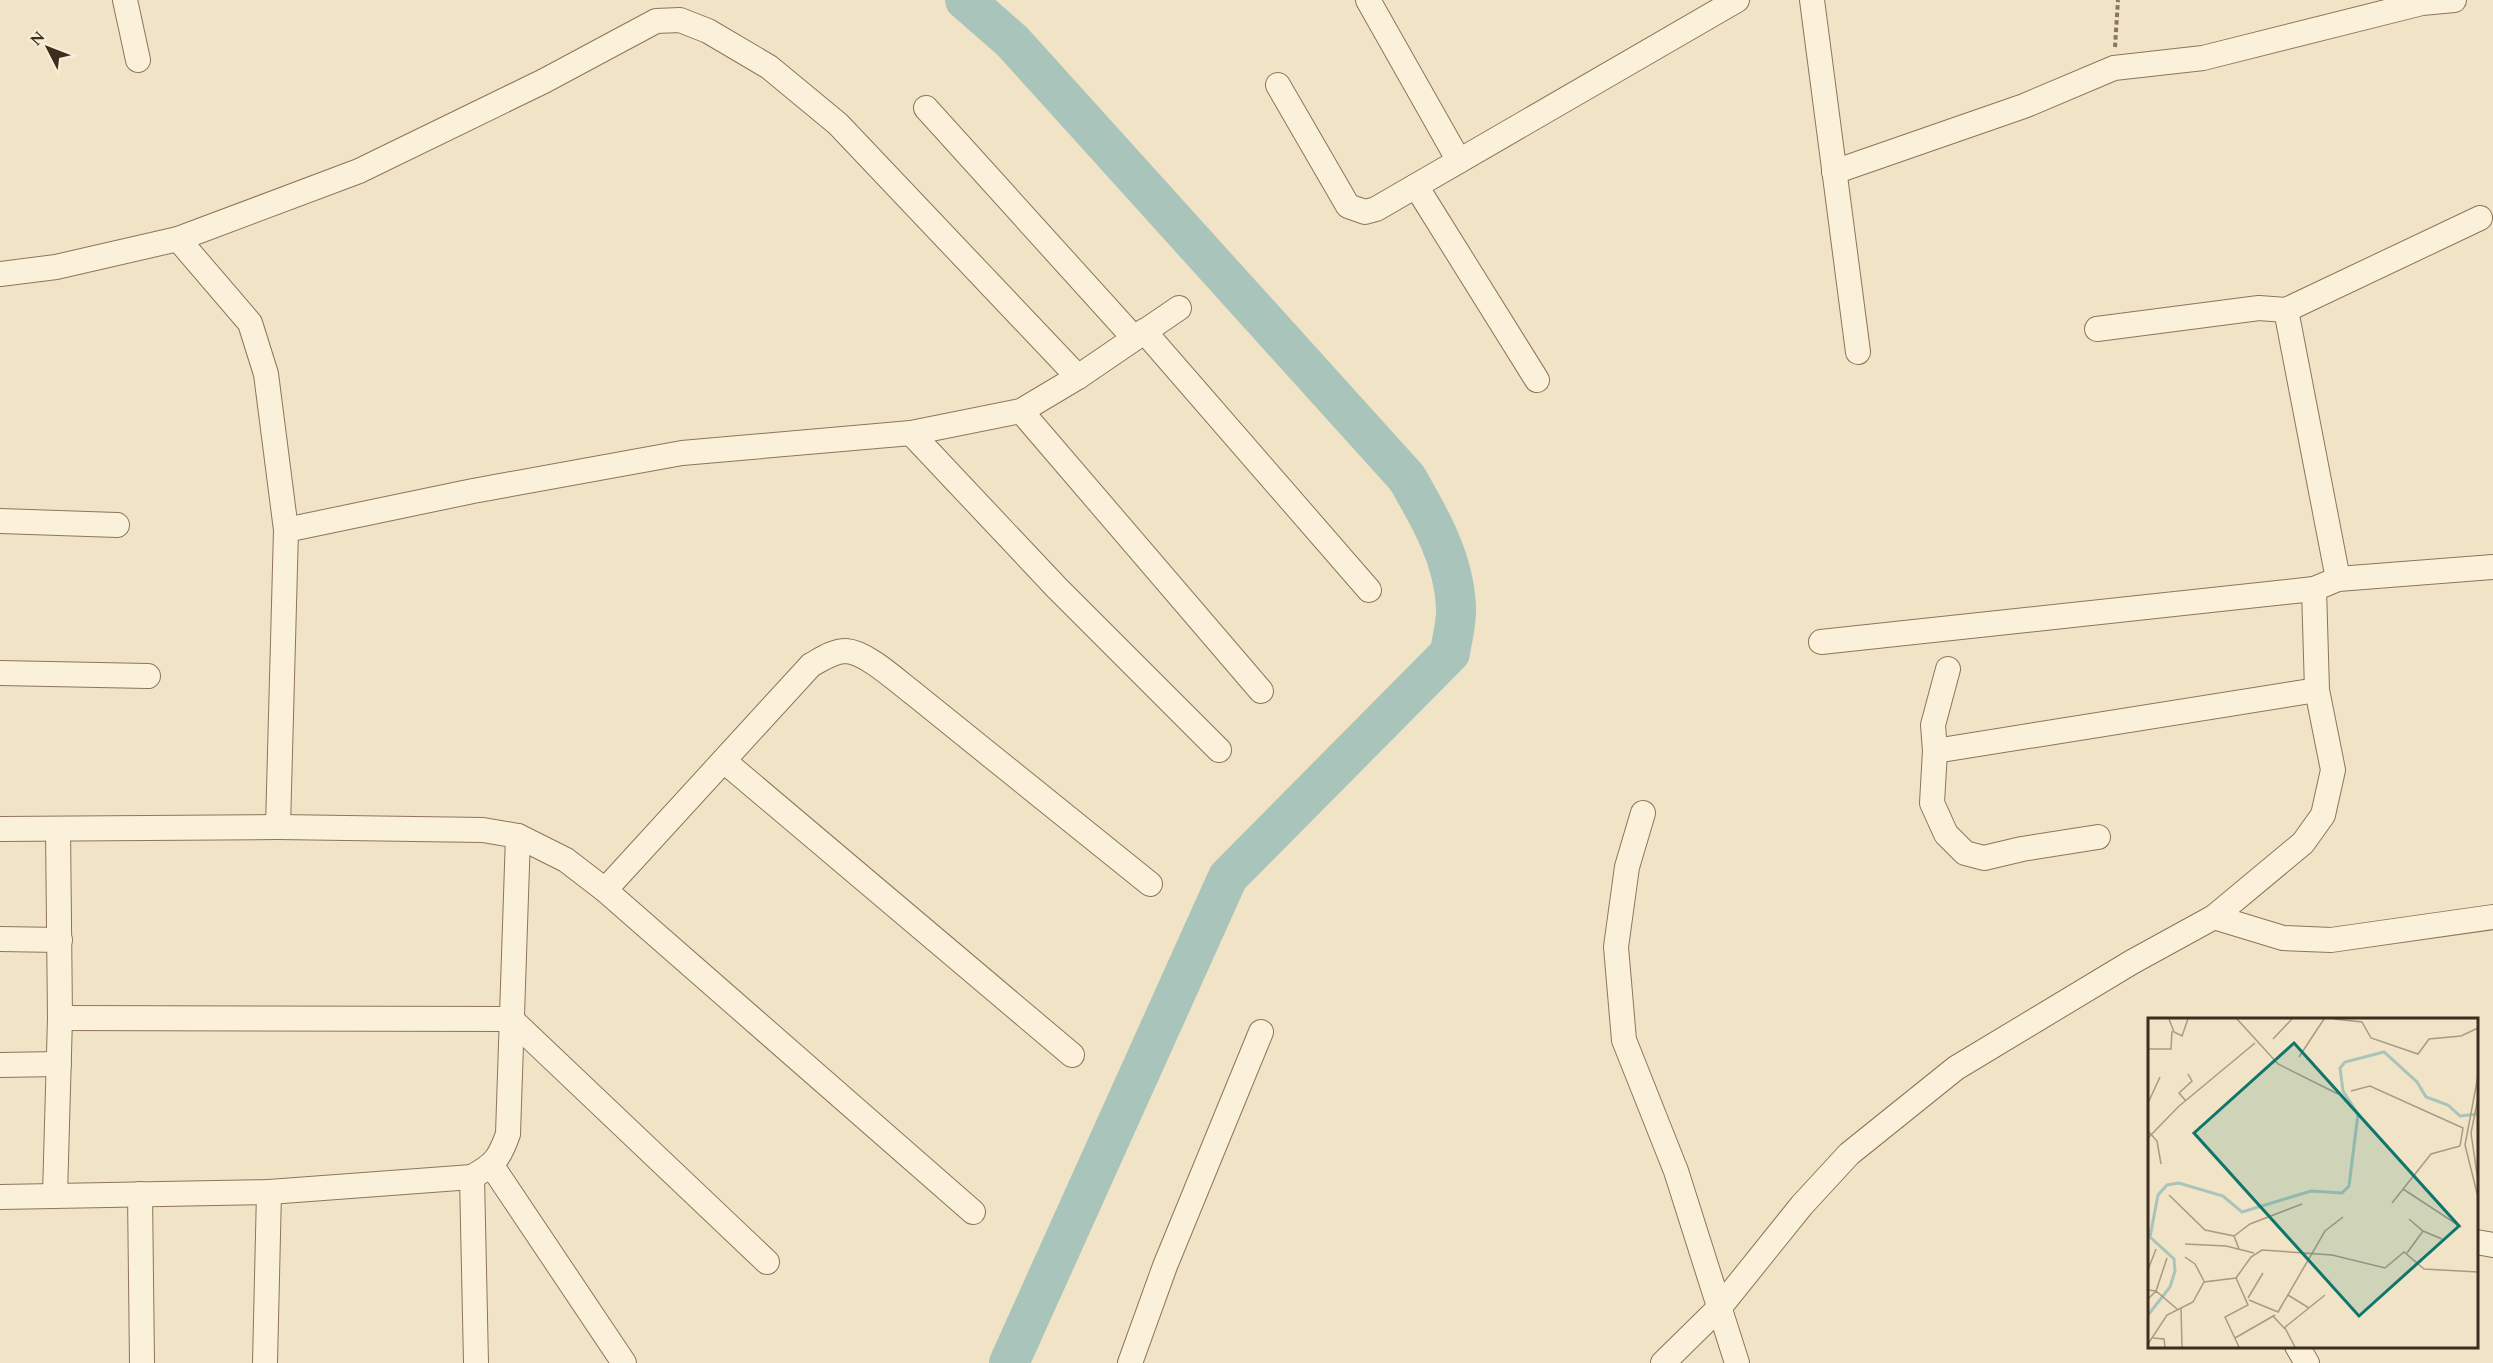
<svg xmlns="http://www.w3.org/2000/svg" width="2493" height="1363" viewBox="0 0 2493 1363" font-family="Spectral,serif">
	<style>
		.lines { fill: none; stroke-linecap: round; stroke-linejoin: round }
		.river { stroke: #a8c4bb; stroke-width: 40 }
		.minor-casing { stroke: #8d755a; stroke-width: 26 }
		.path { stroke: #8d755a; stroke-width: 4; stroke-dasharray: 4.5 3; stroke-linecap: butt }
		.minor { stroke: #fbf0da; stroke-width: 24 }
		.inset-river { fill: none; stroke: #a8c4bb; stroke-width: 3 }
		.inset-road { fill: none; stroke: #a99a83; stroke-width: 1.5 }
		.view { fill: #0f766e; fill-opacity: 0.15; stroke: #0f766e; stroke-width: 3 }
		.inset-edge { fill: none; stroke: #3d2d1f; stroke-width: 3 }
	</style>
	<rect width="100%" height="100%" fill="#f1e3c6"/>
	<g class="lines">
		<path class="river" d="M965,0L1012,41L1407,478C1430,518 1454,559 1456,607C1457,622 1452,638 1450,653L1228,877L1009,1363"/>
		<defs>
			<g id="minor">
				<polyline points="125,0 138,60"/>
				<polyline points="1368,0 1459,161"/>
				<polyline points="1812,0 1858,352"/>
				<polyline points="1278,85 1348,206 1365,212 1376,209 1737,0"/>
				<polyline points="926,108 1134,338"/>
				<polyline points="1834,172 2024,106 2114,68 2203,58 2422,3 2454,0"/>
				<polyline points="1416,186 1537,380"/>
				<polyline points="178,239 250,323 266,374 286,530"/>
				<polyline points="0,274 56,267 178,239 359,171 544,81 656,21 680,20 708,31 769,67 838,124 1078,377"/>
				<polyline points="2286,310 2338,579"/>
				<polyline points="2097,329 2259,308 2286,310 2480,218"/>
				<polyline points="1144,331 1369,590"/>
				<polyline points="1021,411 1261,691"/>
				<polyline points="911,433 1057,588 1219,750"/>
				<polyline points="0,521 117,525"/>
				<polyline points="1821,642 2314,589"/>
				<polyline points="1948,669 1933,725 1935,751 2317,690"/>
				<polyline points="0,673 148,676"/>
				<polyline points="1935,751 1932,803 1946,834 1965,853 1984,858 2022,849 2098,837"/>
				<polyline points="724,761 1072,1055"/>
				<polyline points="1643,813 1627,867 1616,947 1624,1040 1676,1171 1737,1363"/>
				<polyline points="278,827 286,530 473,491 682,453 911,433 1021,411 1078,377 1179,308"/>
				<polyline points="0,829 278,827 483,830 518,836 566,860 605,890 973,1212"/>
				<path d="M605,890L811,665C822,659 833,651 846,651C866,652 897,681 913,693L1150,884"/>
				<polyline points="2214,917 2283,938 2331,940 2493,917"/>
				<polyline points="0,939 60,940"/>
				<polyline points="60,1018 511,1019 767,1262"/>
				<polyline points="0,1065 59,1064"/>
				<polyline points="492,1166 624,1363"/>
				<polyline points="472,1177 476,1363"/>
				<polyline points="140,1194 142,1363"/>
				<polyline points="55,1195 60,1018 58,829"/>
				<path d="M0,1197L269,1192L472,1177C495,1164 499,1159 508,1134L518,836"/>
				<polyline points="2476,1242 2493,1245"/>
				<polyline points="2297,1346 2307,1363"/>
				<polyline points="265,1363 269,1192"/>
				<polyline points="1130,1363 1165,1266 1261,1032"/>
				<polyline points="1663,1363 1720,1307 1802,1205 1849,1154 1956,1068 2132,962 2214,917 2303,843 2323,815 2333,770 2317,690 2314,589 2338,579 2493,567"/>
			</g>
		</defs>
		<use href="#minor" class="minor-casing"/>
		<polyline class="path" points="2115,47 2118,0"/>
		<use href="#minor" class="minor"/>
	</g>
	<g transform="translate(2148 1018)">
		<rect width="330" height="330" fill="#f1e3c6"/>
		<path class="inset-river" d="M0,297L22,269L27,253L26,241L2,219L10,177L19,167L31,165L75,178L94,194L163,173L194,175L201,168L210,96L195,73L192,50L197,44L236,34L269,64L278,79L300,87L312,98L330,96"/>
		<path class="inset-road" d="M21,1L26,14L34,18L40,1M89,1L130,46L190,76M186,1L214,4L223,20L270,36L281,21L313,18L330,10M125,21L144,1M0,31H23L24,13M151,39L176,1M330,58L317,127L330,179M203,73L222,68L315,110L312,128M330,80L323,115L330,163M38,83L31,75L44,63L40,56M0,85L12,59M0,113L9,123L13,146M0,120L30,89L107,25M255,171L313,209M21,177L57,212L86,218L91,231M244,185L283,136L312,128M261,201L275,213L294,221M86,218L102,206L154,186M37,226L78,228L106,235M259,235L275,213M37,239L47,246L56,263M0,252L8,231M88,260L100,287L77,299L91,329M0,272L8,273L29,291M140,277L161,290M100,280L115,255M0,281L8,273L19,240M101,282L130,294L177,213L195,199M33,290L34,329M125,298L136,310L177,277M137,310L147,329M5,320L16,321L17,329M87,320L127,297M0,326L19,297L45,284L56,264L88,260L103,239L114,232L184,237L237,250L256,234L276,251L330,254"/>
		<path class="view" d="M146,25L311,208L211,298L46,115Z"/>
		<rect width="330" height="330" class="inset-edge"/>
	</g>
	<g transform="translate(48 48) rotate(312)" stroke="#f7edd6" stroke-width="4.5" paint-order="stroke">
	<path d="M0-4.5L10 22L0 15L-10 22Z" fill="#3d2d1f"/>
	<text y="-9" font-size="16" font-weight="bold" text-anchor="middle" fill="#3d2d1f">N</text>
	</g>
</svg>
